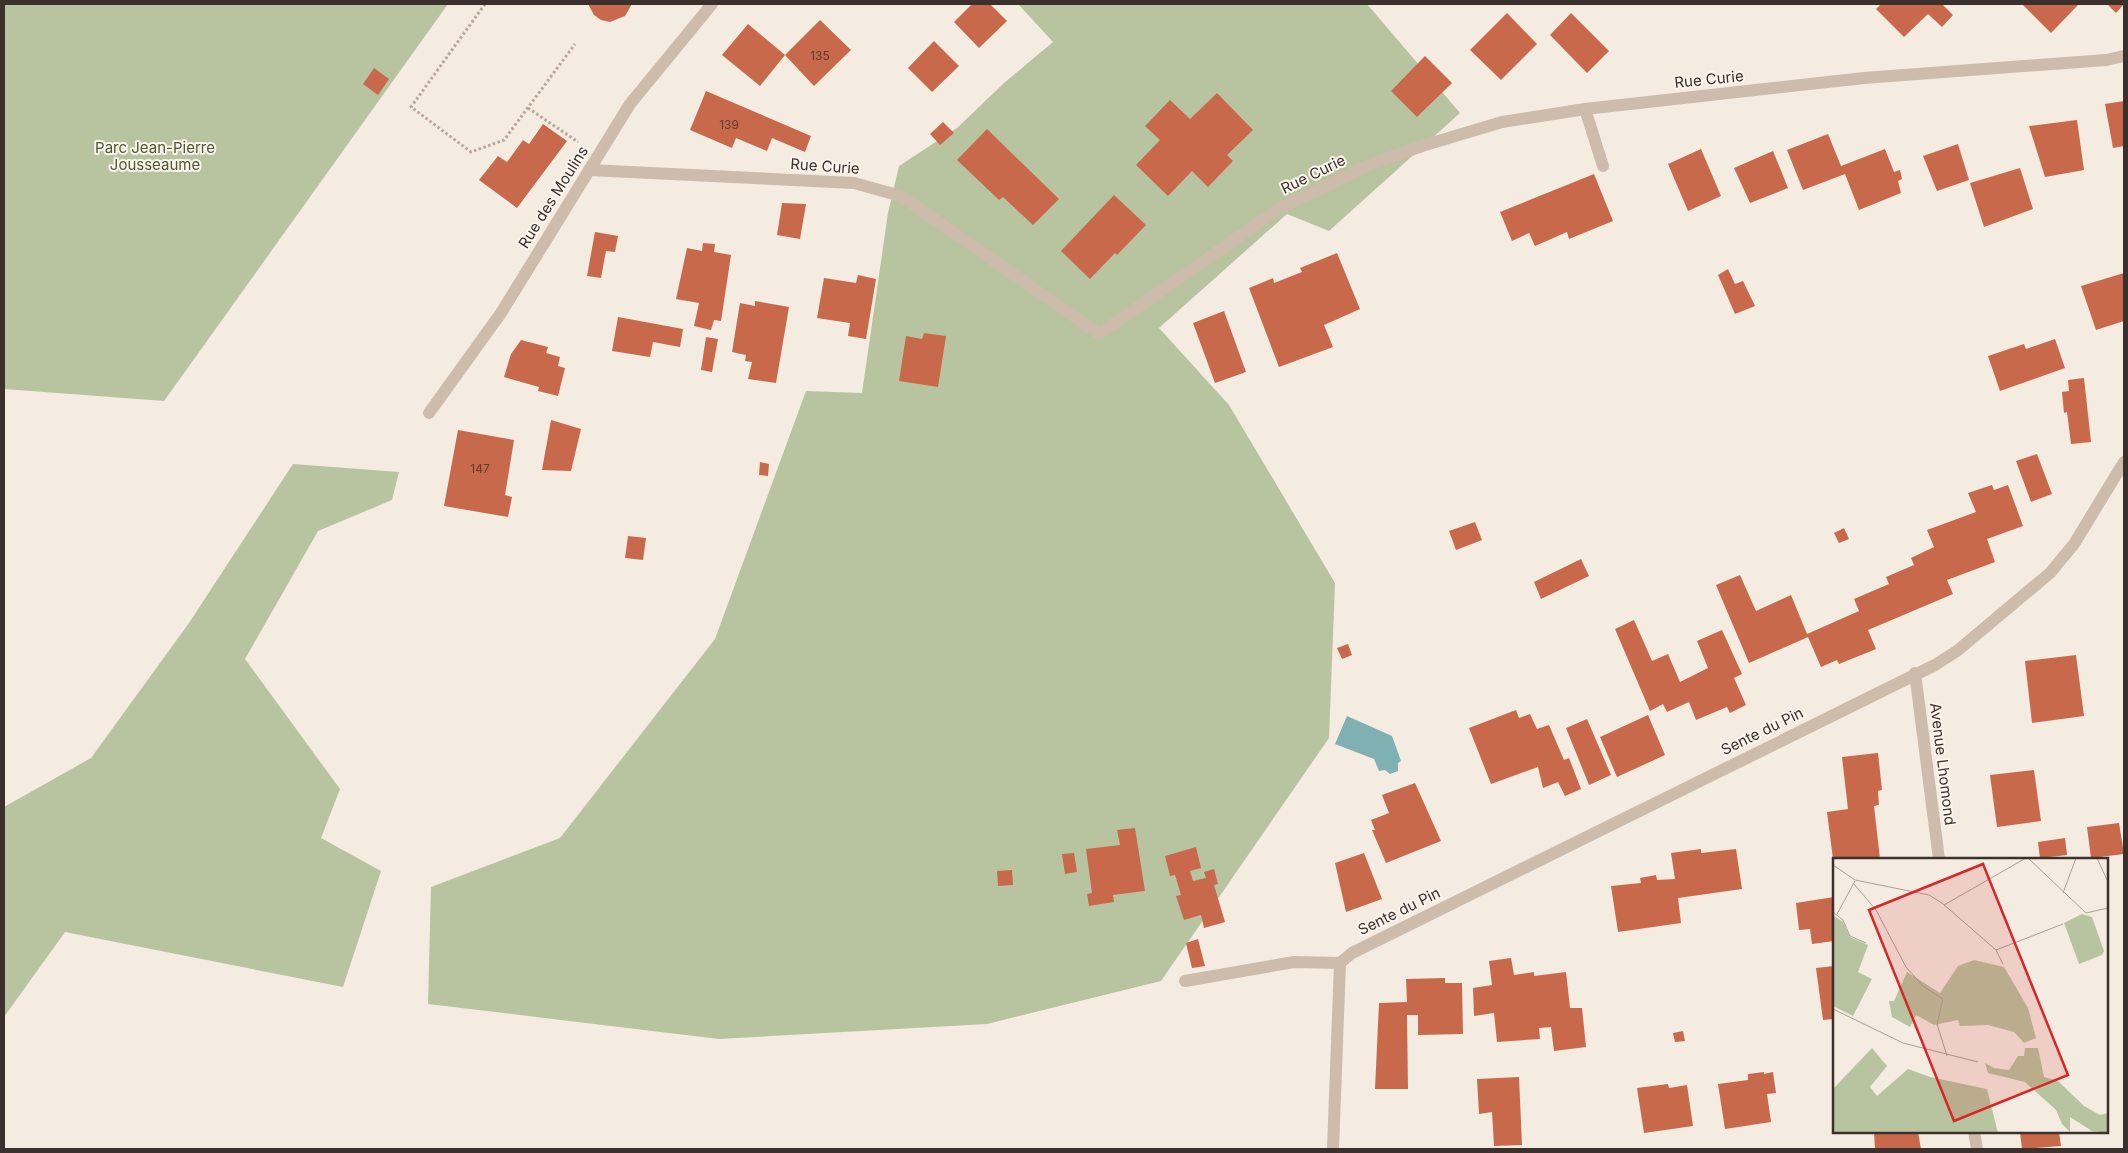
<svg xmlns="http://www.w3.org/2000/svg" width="2128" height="1153" viewBox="0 0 2128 1153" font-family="Inter,sans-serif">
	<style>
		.green { fill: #b8c4a0 }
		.water { fill: #7fb0b2 }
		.building { fill: #c8694b }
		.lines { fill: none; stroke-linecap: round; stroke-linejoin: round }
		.path { stroke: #b9a596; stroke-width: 3; stroke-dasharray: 2.5 2.5; stroke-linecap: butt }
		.minor { stroke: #cdbbac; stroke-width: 12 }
		.labels { text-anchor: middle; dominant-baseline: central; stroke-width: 4; stroke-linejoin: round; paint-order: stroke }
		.number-label { font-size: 12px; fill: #5e3e33 }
		.street-label { font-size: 15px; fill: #3b302b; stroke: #fbf5ee }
		.park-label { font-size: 15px; fill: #4a5a2e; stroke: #fbf5ee }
		.inset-road { fill: none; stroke: #aaa098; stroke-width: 1 }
		.view { fill: #d62828; fill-opacity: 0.15; stroke: #d62828; stroke-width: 2.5 }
		.inset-edge { fill: none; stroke: #3b302b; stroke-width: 2.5 }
	</style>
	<rect width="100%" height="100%" fill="#f4ebe1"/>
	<g class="green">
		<polygon points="4,4 448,4 164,401 4,389"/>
		<polygon points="1018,4 1367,4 1460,113 1329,231 1287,214 1159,328 1229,405 1335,583 1329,738 1161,981 987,1024 719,1039 428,1004 431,887 560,838 715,639 806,391 862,393 888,213 899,166 957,128 1004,83 1053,42"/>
		<polygon points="293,464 399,472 392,500 318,531 245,659 340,789 321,838 381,871 343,987 65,932 4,1017 4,807 91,758 189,623"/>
	</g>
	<polygon class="water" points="1347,716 1392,736 1401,761 1398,763 1398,771 1390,774 1385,770 1379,771 1374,759 1335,744"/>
	<g class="building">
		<polygon points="588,4 632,4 625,16 610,22 601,20 594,15"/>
		<polygon points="972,4 990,4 1007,21 979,48 954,22"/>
		<polygon points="1881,4 1942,4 1953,15 1942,27 1928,14 1904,37 1876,9"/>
		<polygon points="2022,4 2079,4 2051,33"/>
		<polygon points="2107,4 2124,4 2116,13"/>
		<polygon points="1507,13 1537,44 1501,80 1470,50"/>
		<polygon points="1571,13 1609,51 1587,73 1550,35"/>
		<polygon points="820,20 851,50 814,86 785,55 760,86 722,55 748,24 785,55"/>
		<polygon points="934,41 959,66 932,92 908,68"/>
		<polygon points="1425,56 1452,83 1417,117 1391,91"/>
		<polygon points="374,68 389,79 378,95 363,84"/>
		<polygon points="706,91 811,136 805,152 772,138 767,151 736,138 732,148 690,130"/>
		<polygon points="1217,93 1253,130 1227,155 1233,161 1208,187 1192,171 1168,196 1136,165 1160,140 1145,126 1170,100 1190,119"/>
		<polygon points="2124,101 2124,146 2113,148 2105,104"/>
		<polygon points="2077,120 2084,170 2045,177 2029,126"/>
		<polygon points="943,122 954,133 940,145 930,134"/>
		<polygon points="543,124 567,141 517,208 479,180 498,156 507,162 523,140 529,144"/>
		<polygon points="987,129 1059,199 1033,225 1003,197 999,200 957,160"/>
		<polygon points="1828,134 1841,166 1885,149 1894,172 1900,170 1902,179 1898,181 1901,193 1859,210 1845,174 1803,190 1787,150"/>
		<polygon points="1958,144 1969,180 1937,191 1923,156"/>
		<polygon points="1701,149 1721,196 1688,211 1668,164"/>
		<polygon points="1773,151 1788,188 1750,203 1734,168"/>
		<polygon points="2020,168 2033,209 1984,227 1970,183"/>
		<polygon points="1594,174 1613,221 1569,239 1567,232 1535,246 1529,233 1512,241 1500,212"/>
		<polygon points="1114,195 1146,225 1117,255 1115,253 1090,279 1061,251"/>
		<polygon points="782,203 806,204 800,239 777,235"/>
		<polygon points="595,232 618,236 615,252 606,251 601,278 587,276"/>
		<polygon points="703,243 715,244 714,252 731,255 721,321 714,320 711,330 694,326 699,303 676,299 687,248 702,251"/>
		<polygon points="1337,253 1360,309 1324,325 1333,347 1279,367 1249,288 1273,278 1274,283 1302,272 1300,268"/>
		<polygon points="1728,269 1735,284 1743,281 1755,306 1735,314 1718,275"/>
		<polygon points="2124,273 2124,321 2096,330 2081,286"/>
		<polygon points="858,275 876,279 866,339 848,336 850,323 817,318 824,278 856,283"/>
		<polygon points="755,301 789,307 776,383 748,379 752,362 745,361 746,355 732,352 740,303 755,306"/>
		<polygon points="1224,311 1246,372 1215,383 1193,323"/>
		<polygon points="618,317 683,329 680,347 653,342 650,357 612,351"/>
		<polygon points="924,333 946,336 938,387 899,381 906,336 922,339"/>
		<polygon points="706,337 718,339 712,372 701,370"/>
		<polygon points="2055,339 2065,368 2000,391 1988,356 2024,344 2026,349"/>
		<polygon points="521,340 548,347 546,353 560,357 558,366 565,368 558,396 538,391 539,387 504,377 511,354"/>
		<polygon points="2084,378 2091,442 2071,444 2067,412 2064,413 2062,392 2069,391 2068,380"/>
		<polygon points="551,420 581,429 571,471 542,470"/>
		<polygon points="458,430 514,440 505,495 512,497 508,517 444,506"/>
		<polygon points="2037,454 2052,494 2031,502 2016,461"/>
		<polygon points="760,462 769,464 768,476 759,475"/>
		<polygon points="1992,485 1994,490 2008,485 2023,526 1987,539 1995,562 1947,580 1953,594 1868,630 1876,649 1839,664 1837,660 1821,667 1808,637 1749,663 1716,585 1740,575 1756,611 1791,595 1807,634 1859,611 1854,599 1889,584 1886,577 1914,565 1911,558 1934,547 1927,530 1976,512 1968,493"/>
		<polygon points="1475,522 1482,540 1456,550 1449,531"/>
		<polygon points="1844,528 1849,539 1839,543 1834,533"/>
		<polygon points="628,536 646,538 643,560 625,558"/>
		<polygon points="1581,559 1589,576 1541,599 1534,582"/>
		<polygon points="1634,620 1652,661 1668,654 1680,682 1708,668 1697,641 1722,630 1742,674 1734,678 1746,705 1730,713 1727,707 1696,720 1689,702 1667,712 1663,704 1650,711 1615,629"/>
		<polygon points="1348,644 1352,655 1342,659 1337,648"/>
		<polygon points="2076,655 2084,716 2032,723 2025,661"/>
		<polygon points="1516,710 1519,718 1530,714 1537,729 1549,725 1564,760 1569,758 1581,789 1565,796 1558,782 1543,788 1538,767 1491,784 1469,728"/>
		<polygon points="1648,715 1665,755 1617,777 1600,737"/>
		<polygon points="1587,719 1611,775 1589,785 1566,728"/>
		<polygon points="1878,753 1882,790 1878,791 1879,805 1874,806 1880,859 1833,859 1827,812 1848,809 1842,757"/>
		<polygon points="2034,770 2041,821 1997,827 1990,775"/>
		<polygon points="1415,783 1441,841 1386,863 1372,830 1375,830 1371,820 1389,813 1382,795"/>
		<polygon points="2119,823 2124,854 2091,858 2087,827"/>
		<polygon points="1135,828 1145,891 1113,895 1114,902 1089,906 1087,894 1092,893 1086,849 1120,845 1117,830"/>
		<polygon points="2065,838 2067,855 2040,858 2038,842"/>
		<polygon points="1196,847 1201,868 1190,871 1193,881 1206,878 1204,872 1214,869 1218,884 1214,885 1225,922 1204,928 1201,915 1184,920 1176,896 1181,895 1175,875 1170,876 1165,856"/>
		<polygon points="1701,849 1701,853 1736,849 1742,889 1678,898 1681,923 1618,932 1611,886 1641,883 1640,878 1656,875 1657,880 1675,879 1671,853"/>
		<polygon points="1074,853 1077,872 1065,874 1062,854"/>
		<polygon points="1364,853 1382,899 1346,912 1335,863"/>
		<polygon points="1012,870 1013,885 998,886 997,871"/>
		<polygon points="1834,897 1834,941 1812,944 1810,929 1799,930 1796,903"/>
		<polygon points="1198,939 1205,966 1192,968 1186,943"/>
		<polygon points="1511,958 1514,975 1534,972 1534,976 1566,972 1570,1008 1582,1008 1586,1047 1554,1051 1551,1027 1539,1028 1540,1039 1497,1042 1494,1013 1474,1016 1473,988 1492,985 1489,961"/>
		<polygon points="1834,966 1834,1019 1823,1020 1816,968"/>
		<polygon points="1445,978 1445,983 1462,983 1463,1034 1418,1035 1418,1015 1407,1015 1408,1089 1375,1089 1379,1003 1407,1002 1406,979"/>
		<polygon points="1683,1031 1685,1041 1675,1042 1673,1033"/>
		<polygon points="1764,1072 1764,1074 1773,1072 1776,1093 1767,1094 1771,1122 1725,1129 1718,1084 1748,1080 1748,1074"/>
		<polygon points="1519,1077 1522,1145 1494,1146 1492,1112 1479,1114 1477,1079"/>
		<polygon points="1668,1084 1669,1088 1687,1085 1693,1126 1644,1133 1637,1088"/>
		<polygon points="1874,1132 1918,1132 1921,1149 1875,1149"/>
		<polygon points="2020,1132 2059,1132 2061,1146 2022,1149"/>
	</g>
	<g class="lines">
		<g class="path">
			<polyline points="485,4 411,107 471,152 504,140 575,44"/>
			<polyline points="528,108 578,142"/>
		</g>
		<g class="minor">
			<polyline points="1585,109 1603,166"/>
			<polyline points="589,170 854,183 901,196 1099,334 1280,208 1369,165 1422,146 1502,122 1585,109 1864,78 2106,60 2124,56"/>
			<polyline points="429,413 501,313 630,104 712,4"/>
			<polyline points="1915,673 1939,859"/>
			<polyline points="1185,981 1294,962 1340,963"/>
			<polyline points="1974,1132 1977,1149"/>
			<polyline points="1333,1149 1340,963 1352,953 1935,665 1957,651 2050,573 2074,544 2124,462"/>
		</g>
	</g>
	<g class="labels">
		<g class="number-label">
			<text x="820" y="55">135</text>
			<text x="729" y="124">139</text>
			<text x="480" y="468">147</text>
		</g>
		<g class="street-label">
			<text transform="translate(1709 79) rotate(-6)">Rue Curie</text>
			<text transform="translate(825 166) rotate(4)">Rue Curie</text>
			<text transform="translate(1313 174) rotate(-26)">Rue Curie</text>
			<text transform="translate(553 197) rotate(-58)">Rue des Moulins</text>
			<text transform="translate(1762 731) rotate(-26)">Sente du Pin</text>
			<text transform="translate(1943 764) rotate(83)">Avenue Lhomond</text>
			<text transform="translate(1399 911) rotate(-26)">Sente du Pin</text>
		</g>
		<g class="park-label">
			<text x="155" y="147">Parc Jean-Pierre<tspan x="155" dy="17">Jousseaume</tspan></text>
		</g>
	</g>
	<g transform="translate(1833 858)">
		<rect width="275" height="275" fill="#f4ebe1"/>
		<path d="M249,56L259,59L271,93L269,97L246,106L231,65ZM0,57L10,64L17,79L35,87L25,114L39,121L20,158L0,148ZM141,102L171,109L195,150L203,180L191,185L181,174L155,167L127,168L125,162L101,167L83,157L77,169L59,159L56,143H61L74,114L107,135L125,108ZM39,190L54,208L37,229L44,238L75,211L97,219L154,231L165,275H0V231ZM192,190H205L211,219L225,223L251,248L267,257L275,255V275L259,273L237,259V274L229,266L223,252L192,224L155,215L152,205L161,210L176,212L185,198H191Z" fill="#b8c4a0"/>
		<path class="inset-road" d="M195,0L253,55L275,50M264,0L275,24M0,7L22,22L96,37L109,45L163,92L230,66M21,26L43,52L73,109L90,128L110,141L104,166L114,198M230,35L243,0M111,47L193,0M0,54L10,62L17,78L33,85M4,56L22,23M163,92L170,106M0,151L70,185L145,204"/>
		<path class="view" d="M150,6L235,217L121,263L36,52Z"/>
		<rect width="275" height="275" class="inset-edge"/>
	</g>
	<rect width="2128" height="1153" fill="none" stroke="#3b302b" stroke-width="10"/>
</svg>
